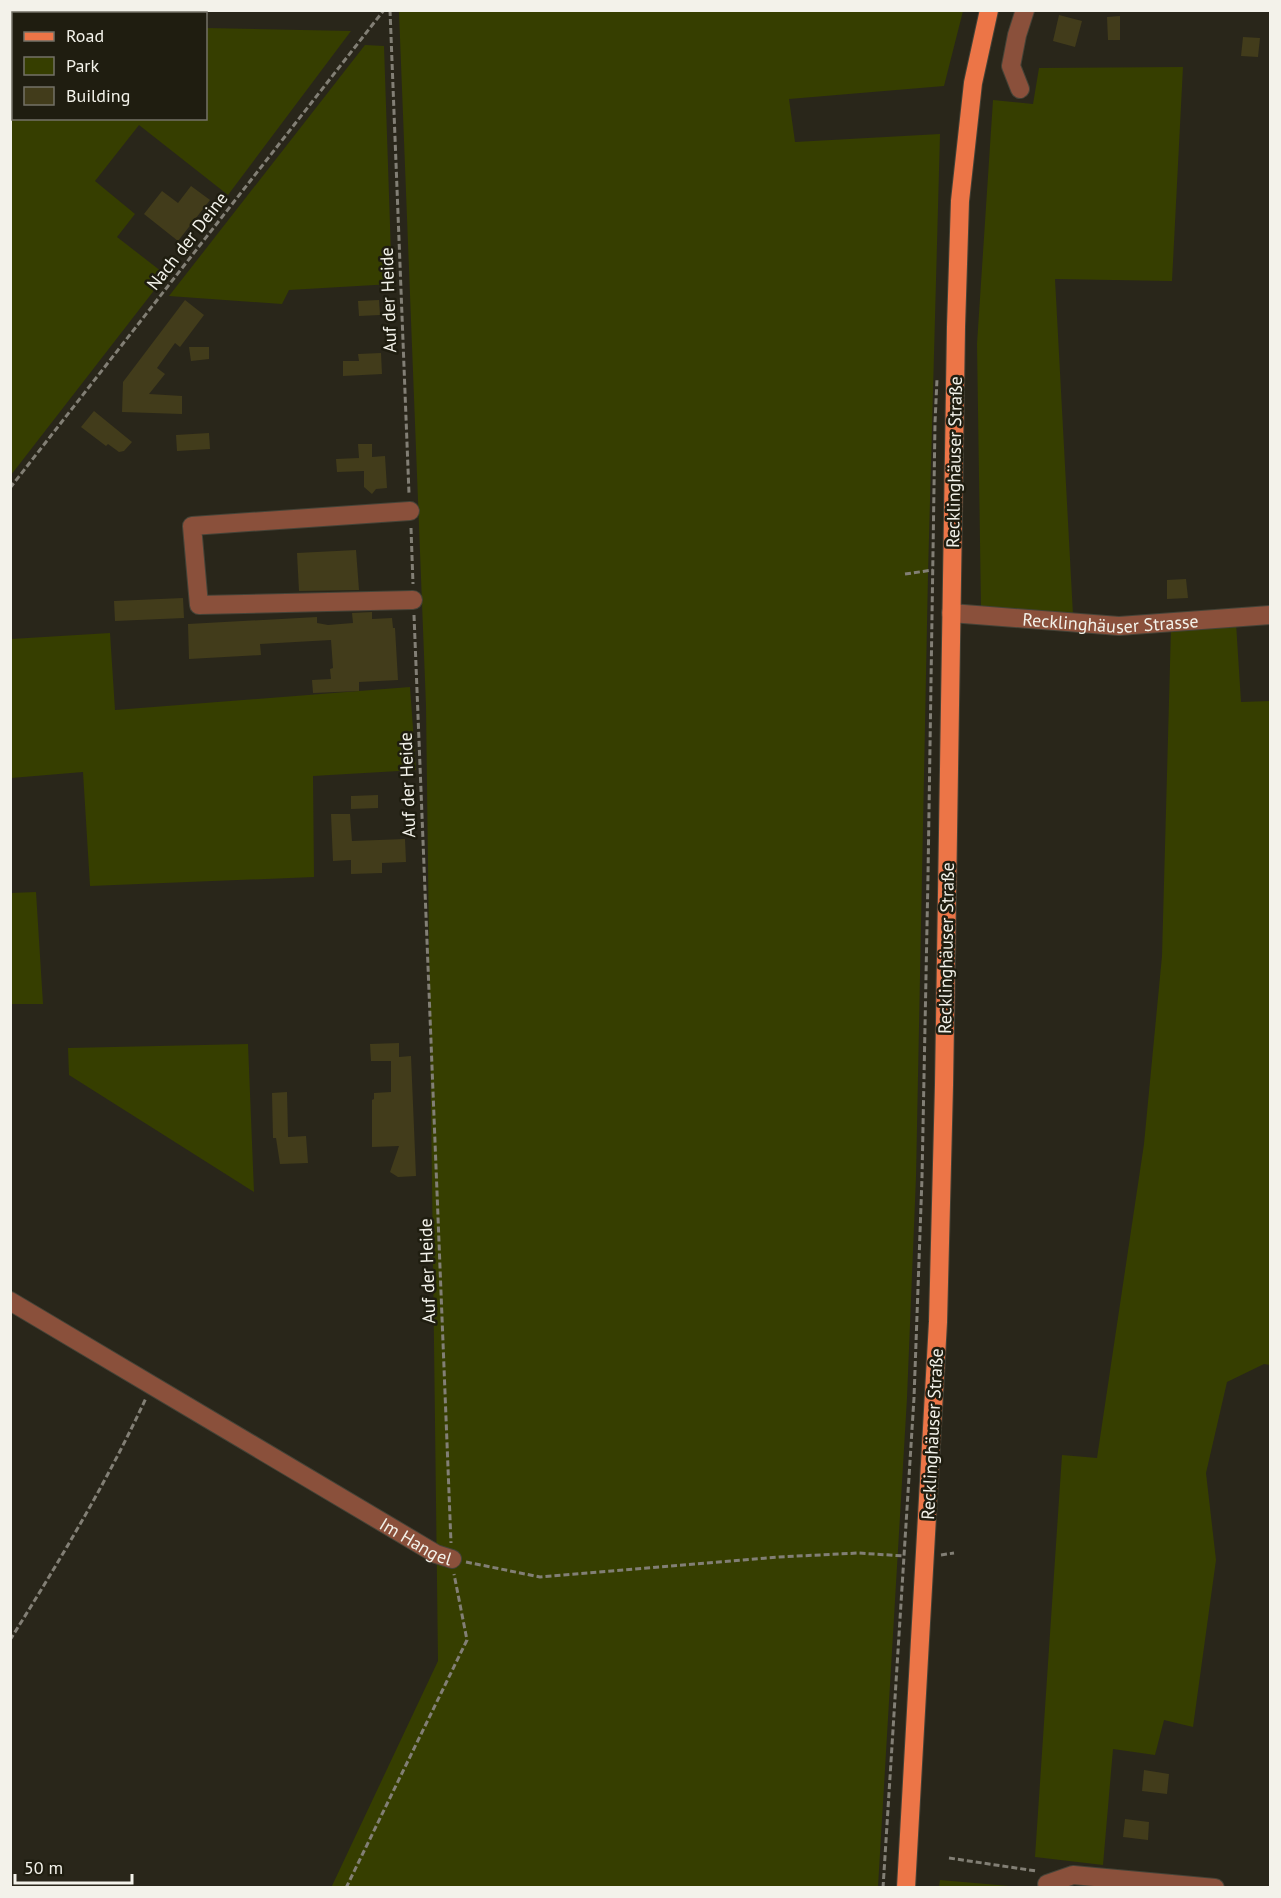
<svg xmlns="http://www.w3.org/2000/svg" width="1281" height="1898" viewBox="0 0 1281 1898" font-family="'PT Sans',sans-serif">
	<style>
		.green { fill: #363e00 }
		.building { fill: #423c1b }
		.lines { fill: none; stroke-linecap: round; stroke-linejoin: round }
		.minor-casing { stroke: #454337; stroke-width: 20 }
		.major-casing { stroke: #454337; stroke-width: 20 }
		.path { stroke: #827f75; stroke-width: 3; stroke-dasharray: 6 3; stroke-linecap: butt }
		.minor { stroke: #8a503b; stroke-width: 18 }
		.major { stroke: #ec7547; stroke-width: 18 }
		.labels { text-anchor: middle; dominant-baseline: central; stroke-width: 5; stroke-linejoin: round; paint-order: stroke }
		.street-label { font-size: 18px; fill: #f3f2ea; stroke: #1f1d10 }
	</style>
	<rect width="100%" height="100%" fill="#29261a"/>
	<g class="green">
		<polygon points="963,11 944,86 789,99 795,142 940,134 928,574 916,1177 907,1398 878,1887 331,1888 438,1661 426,706 399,12"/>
		<polygon points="11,24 14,24 14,118 206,118 206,28 351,31 228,195 139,125 95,181 135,214 117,237 166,275 11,475"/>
		<polygon points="365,45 384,46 392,284 289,290 282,304 169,296"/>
		<polygon points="1183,67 1172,281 1055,279 1073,615 981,608 977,344 993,100 1033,104 1039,68"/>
		<polygon points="1236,623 1241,702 1270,701 1270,1365 1264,1364 1227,1382 1206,1473 1216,1560 1193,1727 1164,1720 1155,1755 1113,1749 1103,1865 1035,1857 1062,1455 1097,1458 1144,1144 1162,956 1171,628"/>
		<polygon points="110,633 115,710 410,687 416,770 313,776 314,877 90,886 83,772 11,778 11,639"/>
		<polygon points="36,892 43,1004 11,1004 11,893"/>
		<polygon points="248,1044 254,1192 69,1075 68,1048"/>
		<polygon points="940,1880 1021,1887 939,1887"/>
	</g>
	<g class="building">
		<polygon points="1059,15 1082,21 1075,47 1053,41"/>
		<polygon points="1120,16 1120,40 1108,40 1107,17"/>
		<polygon points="1243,37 1260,38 1258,57 1241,56"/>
		<polygon points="191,186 210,200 178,241 144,214 162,191 178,203"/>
		<polygon points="185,300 204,315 180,347 175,343 157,368 165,374 149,394 182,396 182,414 122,412 123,382"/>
		<polygon points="379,300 380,315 359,316 358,301"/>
		<polygon points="189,347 209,347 209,359 191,361"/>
		<polygon points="381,353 382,374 343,376 343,361 359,361 358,354"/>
		<polygon points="94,411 132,442 124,451 119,452 108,444 106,446 81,427"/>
		<polygon points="209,433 210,449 177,451 176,435"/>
		<polygon points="358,444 372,444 372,457 385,456 387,488 376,489 372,494 364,487 364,471 337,472 336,459 359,458"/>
		<polygon points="356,550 359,590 299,591 297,553"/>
		<polygon points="1186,579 1188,598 1167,599 1167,580"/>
		<polygon points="183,598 184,618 115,621 114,601"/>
		<polygon points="372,612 372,619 392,618 393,628 395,628 398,680 359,682 359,691 313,693 312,680 331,679 330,669 333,668 331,640 260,644 261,655 189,659 188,624 317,617 317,623 328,625 353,623 352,613"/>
		<polygon points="378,795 378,808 351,809 351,796"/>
		<polygon points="331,814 350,814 352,841 405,839 406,862 382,863 382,873 351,874 351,860 333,861"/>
		<polygon points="399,1043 399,1057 411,1056 416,1176 398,1177 390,1172 399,1146 372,1147 372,1100 374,1099 374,1093 391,1092 391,1061 371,1061 370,1044"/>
		<polygon points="287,1092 288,1137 306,1136 308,1163 280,1164 276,1138 273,1138 272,1093"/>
		<polygon points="1144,1770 1169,1774 1167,1794 1142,1791"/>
		<polygon points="1125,1819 1149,1822 1148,1840 1123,1837"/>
	</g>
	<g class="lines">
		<defs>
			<g id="minor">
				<polyline points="1020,89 1011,66 1017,35 1025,10"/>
				<polyline points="410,511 192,526 199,605 413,600"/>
				<path id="s1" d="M951,613L1119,626L1270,615"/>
				<path id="s2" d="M10,1301L436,1554L452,1559"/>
				<polyline points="1047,1884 1073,1875 1215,1888"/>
			</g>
			<polyline id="major" points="906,1888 938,1322 944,1085 956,327 960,201 973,83 989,10"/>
		</defs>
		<use href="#minor" class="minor-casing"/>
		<use href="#major" class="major-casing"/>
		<g class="path">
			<polyline points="390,10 409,494"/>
			<polyline points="10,488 384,10"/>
			<polyline points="411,528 413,584"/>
			<polyline points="905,574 933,570"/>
			<polyline points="414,615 451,1543"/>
			<polyline points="941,1555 954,1553"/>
			<polyline points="466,1562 540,1577 779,1557 859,1553 904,1556"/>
			<path d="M10,1640C59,1562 107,1482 146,1398"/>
			<polyline points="949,1858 1036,1871"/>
			<polyline points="346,1888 467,1640 454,1574"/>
			<polyline points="883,1888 914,1398 922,1178 928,876 935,423 937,379"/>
		</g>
		<use href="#minor" class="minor"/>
		<use href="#major" class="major"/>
	</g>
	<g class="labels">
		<g class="street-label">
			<text transform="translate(187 241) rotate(-52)">Nach der Deine</text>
			<text transform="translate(388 300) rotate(-92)">Auf der Heide</text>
			<text transform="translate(954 462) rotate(-89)">Recklinghäuser Straße</text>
			<text stroke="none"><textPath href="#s1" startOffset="160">Recklinghäuser Strasse</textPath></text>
			<text transform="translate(407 785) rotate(-92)">Auf der Heide</text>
			<text transform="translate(946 948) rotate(-89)">Recklinghäuser Straße</text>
			<text transform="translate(427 1271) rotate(-92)">Auf der Heide</text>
			<text transform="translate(932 1434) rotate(-87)">Recklinghäuser Straße</text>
			<text stroke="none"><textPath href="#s2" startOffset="472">Im Hangel</textPath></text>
		</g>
	</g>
	<rect width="1281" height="1898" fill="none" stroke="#f3f2ea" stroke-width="24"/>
	<rect x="12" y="12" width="195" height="108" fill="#1f1d10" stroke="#747267" stroke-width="1.5"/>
	<rect x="24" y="32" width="30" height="9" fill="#ec7547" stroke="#747267" stroke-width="1.5"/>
	<text x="66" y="42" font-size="18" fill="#f3f2ea">Road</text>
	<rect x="24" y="57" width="30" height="18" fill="#363e00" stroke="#747267" stroke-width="1.5"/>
	<text x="66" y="72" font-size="18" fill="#f3f2ea">Park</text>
	<rect x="24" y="87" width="30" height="18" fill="#423c1b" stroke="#747267" stroke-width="1.5"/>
	<text x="66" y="102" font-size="18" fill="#f3f2ea">Building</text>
	<path d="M15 1874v9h117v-9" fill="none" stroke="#f3f2ea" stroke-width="3"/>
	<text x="24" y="1874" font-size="18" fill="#f3f2ea" stroke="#1f1d10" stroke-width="4.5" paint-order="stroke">50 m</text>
</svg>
